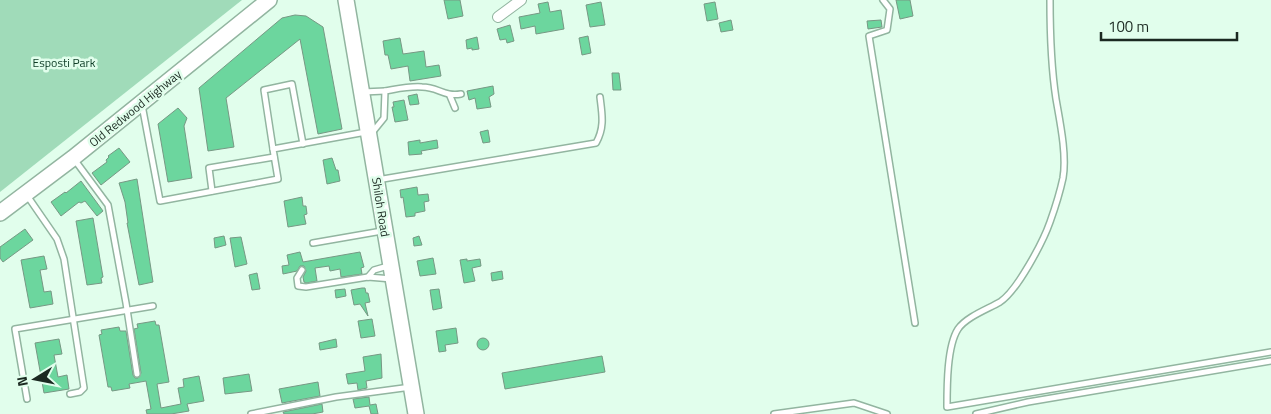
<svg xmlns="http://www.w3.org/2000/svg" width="1271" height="414" viewBox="0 0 1271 414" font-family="'Titillium Web',sans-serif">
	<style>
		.green { fill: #a0dbb9 }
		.building { fill: #6cd69e; stroke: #779884 }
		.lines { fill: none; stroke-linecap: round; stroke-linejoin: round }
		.service-casing { stroke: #92b5a0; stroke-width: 8 }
		.minor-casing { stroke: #92b5a0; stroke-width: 12 }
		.secondary-casing { stroke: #92b5a0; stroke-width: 18 }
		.service { stroke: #fff; stroke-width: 5 }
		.minor { stroke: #fff; stroke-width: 10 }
		.secondary { stroke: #fff; stroke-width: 15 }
		.labels { text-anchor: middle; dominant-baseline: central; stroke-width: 5; stroke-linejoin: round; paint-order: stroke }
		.park-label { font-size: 12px; fill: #0f3d27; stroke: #e1feec }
		.street-label { font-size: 12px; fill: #1b2921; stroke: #e1feec }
	</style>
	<rect width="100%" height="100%" fill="#e1feec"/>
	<polygon class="green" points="0,0 242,0 0,192"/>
	<g class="building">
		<polygon points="444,0 460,0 463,16 448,19"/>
		<polygon points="896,0 910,0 913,16 900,19"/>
		<polygon points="548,2 550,12 561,10 564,29 536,34 535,26 521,29 519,17 540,13 538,4"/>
		<polygon points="601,2 605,25 590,27 586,5"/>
		<polygon points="715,2 718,19 707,21 704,4"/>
		<polygon points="295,15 306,16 323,27 342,129 318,134 300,39 226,98 234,147 208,151 199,88 282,18"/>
		<polygon points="731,20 733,30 721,32 719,23"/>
		<polygon points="881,20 882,27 868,29 867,21"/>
		<polygon points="510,25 514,41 507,43 506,39 500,40 497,29"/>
		<polygon points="588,36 591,53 582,55 579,38"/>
		<polygon points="477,37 479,49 472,50 472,48 467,49 466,40"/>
		<polygon points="400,38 403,54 424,51 426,67 439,65 441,76 410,81 408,66 391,69 388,55 385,55 383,41"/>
		<polygon points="612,73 619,73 621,90 613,90"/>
		<polygon points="493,86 494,94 489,97 491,107 477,109 475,98 469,100 467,91"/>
		<polygon points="417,94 419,104 410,105 408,96"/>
		<polygon points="404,100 408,120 395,122 392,107 394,107 393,102"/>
		<polygon points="178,108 187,118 184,126 192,178 168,182 158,124"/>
		<polygon points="488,130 490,142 483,143 480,132"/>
		<polygon points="420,140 420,143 437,140 438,148 421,151 422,154 409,155 408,142"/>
		<polygon points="119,148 130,162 101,185 92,173 107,162 106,160 109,157 108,156"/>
		<polygon points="332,158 336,170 338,170 340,181 327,184 323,160"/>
		<polygon points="137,179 153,282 139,285 127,223 128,223 125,202 119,183"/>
		<polygon points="81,181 103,211 97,216 85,201 81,203 79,202 61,216 51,202 65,192 66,193"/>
		<polygon points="417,187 418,195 428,194 429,201 424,202 425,211 415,213 415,216 406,217 403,197 401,198 400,190"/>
		<polygon points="302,197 303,206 306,206 307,214 304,215 306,224 288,227 284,201"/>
		<polygon points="93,218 103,277 101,278 102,283 87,285 76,221"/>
		<polygon points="25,229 33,240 3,262 0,258 0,247"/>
		<polygon points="224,236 226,245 215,248 214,238"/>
		<polygon points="419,236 422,245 414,246 413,238"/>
		<polygon points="241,237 247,264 235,267 230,238"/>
		<polygon points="300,252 303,262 360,252 364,267 361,268 362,274 341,277 340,269 330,271 329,266 315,268 317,281 306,283 304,282 303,277 306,271 304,266 300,266 297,271 283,274 282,266 289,265 287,255"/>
		<polygon points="44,256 47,269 40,270 44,292 51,291 53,304 30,308 21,260"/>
		<polygon points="433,258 436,274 420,276 417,261"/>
		<polygon points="467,259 467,261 480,259 481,266 472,268 475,281 464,283 460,260"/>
		<polygon points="502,271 503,279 492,281 491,273"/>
		<polygon points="257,273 260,289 252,290 249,275"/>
		<polygon points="362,288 365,288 366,293 368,293 370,302 365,303 368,316 360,304 354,305 351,290"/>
		<polygon points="345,289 346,296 336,298 335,290"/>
		<polygon points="439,289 442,308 433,310 430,290"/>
		<polygon points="372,319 375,336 361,338 358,321"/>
		<polygon points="155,321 156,325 159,325 169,382 157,384 161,408 181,404 178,388 184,387 183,379 199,376 204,401 187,404 189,411 171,414 147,414 146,410 151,409 146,381 129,384 130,388 112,391 111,387 108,387 99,335 102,334 101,330 119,327 120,331 126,331 133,375 135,378 138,378 141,373 134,329 138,328 137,324"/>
		<polygon points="456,328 458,343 445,345 446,351 439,352 436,331"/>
		<circle cx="483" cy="344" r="6"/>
		<polygon points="59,339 62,354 54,355 58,377 67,375 69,389 44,393 35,343"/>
		<polygon points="336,339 337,347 320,350 319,343"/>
		<polygon points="381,354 382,378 366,381 367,388 358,390 357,383 348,384 346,374 365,371 363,357"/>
		<polygon points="602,356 605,372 505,389 502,373"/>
		<polygon points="249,374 252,391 225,394 223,378"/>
		<polygon points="318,382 320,396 282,403 279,389"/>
		<polygon points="369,397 370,405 376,404 378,414 371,414 369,406 355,408 353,399"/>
		<polygon points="322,404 323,412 312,414 284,414 283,412"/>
	</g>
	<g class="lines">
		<defs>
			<g id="service">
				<polyline points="883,0 890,9 887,30 869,36 915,323"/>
				<path d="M1050,0C1050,33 1051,66 1056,99C1060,122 1067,155 1063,178C1060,192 1055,208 1050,222C1043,242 1017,291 1000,302C988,309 966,317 958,329C947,346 947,386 947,407L1271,352"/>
				<polyline points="363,92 385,91"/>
				<polyline points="450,96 455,108"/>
				<polyline points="142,105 160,201 278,179 273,149 366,132"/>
				<path d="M371,134L384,118L385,91C397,89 409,86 422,87C438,87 444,97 461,94"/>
				<polyline points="273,149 264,90 292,84 303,144"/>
				<polyline points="74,159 108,205 126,303 137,374"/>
				<path d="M377,180L596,143C605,127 602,114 600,97"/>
				<polyline points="212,191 209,168 274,157"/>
				<polyline points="26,194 57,239 64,259 84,388 80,392 70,394"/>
				<polyline points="313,243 382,231"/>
				<polyline points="302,270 297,278 298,286 306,287 368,277 392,279"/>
				<polyline points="368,277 374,270 388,266"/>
				<polyline points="27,399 15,329 153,306"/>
				<polyline points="251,414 336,397 411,387"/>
				<polyline points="774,414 854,403 887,414"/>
				<polyline points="976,414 1028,402 1271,361"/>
			</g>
			<polyline id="minor" points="498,17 521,0"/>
			<g id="secondary">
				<polyline points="346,0 416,414"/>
				<polyline points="0,213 73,158 269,0"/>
			</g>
		</defs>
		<use href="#service" class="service-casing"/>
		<use href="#minor" class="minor-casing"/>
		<use href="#secondary" class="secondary-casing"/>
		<use href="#service" class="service"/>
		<use href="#minor" class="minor"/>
		<use href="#secondary" class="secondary"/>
	</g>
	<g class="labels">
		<g class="park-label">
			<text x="64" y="62">Esposti Park</text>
		</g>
		<g class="street-label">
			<text transform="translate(135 108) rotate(-39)">Old Redwood Highway</text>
			<text transform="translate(381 207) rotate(81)">Shiloh Road</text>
		</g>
	</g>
	<g transform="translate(35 379) rotate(260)" stroke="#e1feec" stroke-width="4" paint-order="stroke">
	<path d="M0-4L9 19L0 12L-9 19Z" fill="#1b2921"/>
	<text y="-8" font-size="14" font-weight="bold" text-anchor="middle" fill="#1b2921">N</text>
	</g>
	<path d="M1101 32v8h136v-8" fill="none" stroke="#1b2921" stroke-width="2.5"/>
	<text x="1108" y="32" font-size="15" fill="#1b2921" stroke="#e1feec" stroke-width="4" paint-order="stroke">100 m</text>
</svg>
